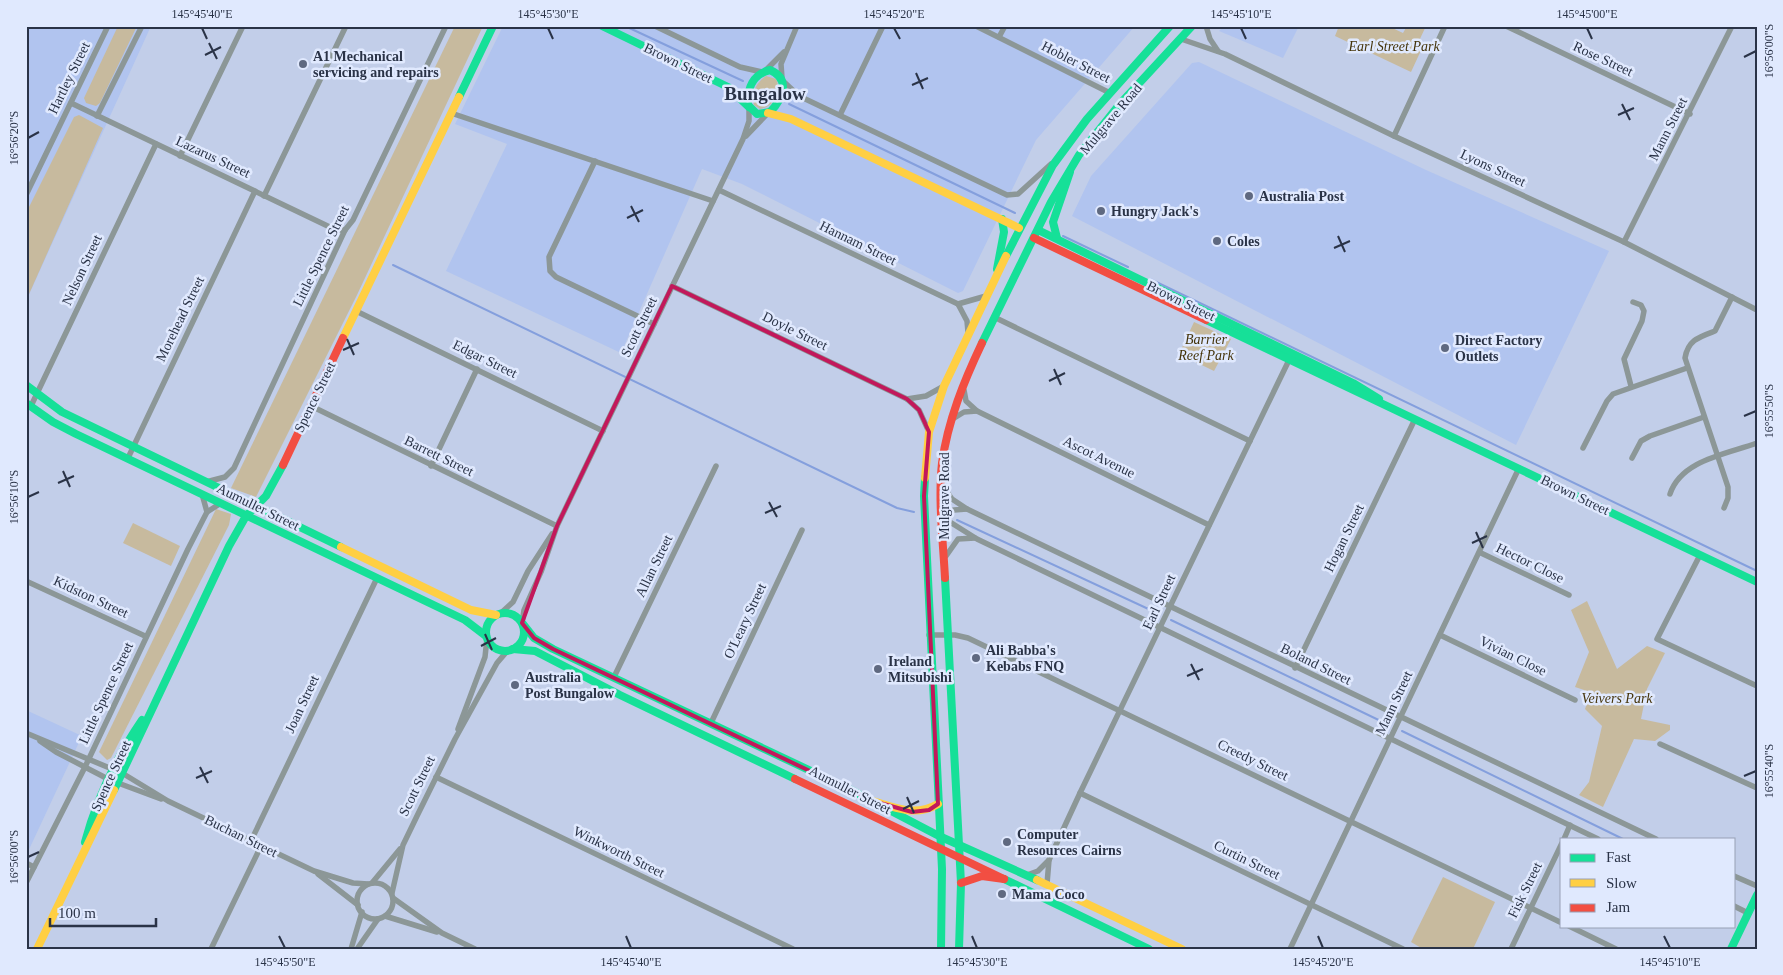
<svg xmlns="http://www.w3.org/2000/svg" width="1783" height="975" viewBox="0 0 1783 975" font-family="Georgia,serif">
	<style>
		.built { fill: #b1c4ef }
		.green { fill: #c7ba9e }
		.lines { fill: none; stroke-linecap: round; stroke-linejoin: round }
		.stream { stroke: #849fdd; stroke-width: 2 }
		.street { stroke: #8c9797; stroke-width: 5.5 }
		.fast { stroke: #16e098; stroke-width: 8 }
		.slow { stroke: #ffcf43; stroke-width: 8 }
		.jam { stroke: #f24e42; stroke-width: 8 }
		.marked { fill: none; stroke: #c2185b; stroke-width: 4; stroke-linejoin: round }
		.ticks { fill: none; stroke: #2a3347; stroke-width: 2 }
		.poi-dot { fill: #5f6980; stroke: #e0e9fe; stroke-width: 2 }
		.labels { text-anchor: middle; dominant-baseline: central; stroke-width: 5; stroke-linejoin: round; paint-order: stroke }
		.park-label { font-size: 14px; font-style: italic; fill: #443309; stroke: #e0e9fe }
		.poi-label { font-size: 14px; font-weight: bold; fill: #2a3347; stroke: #e0e9fe; text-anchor: start }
		.street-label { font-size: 14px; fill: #2a3347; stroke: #e0e9fe }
		.district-label { font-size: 19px; font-weight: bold; fill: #2a3347; stroke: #e0e9fe }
		.neatline { fill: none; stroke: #2a3347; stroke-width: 2 }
		.ticks-label { font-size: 12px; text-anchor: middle; fill: #2a3347 }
	</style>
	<rect width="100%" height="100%" fill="#c2cee9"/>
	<g class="built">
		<polygon points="26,26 151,26 26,301"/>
		<polygon points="503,26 1135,26 1036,140 963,291 958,293 742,184 702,169 621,353 446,271 507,144 455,124"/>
		<polygon points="1224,26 1299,26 1283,58 1219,31"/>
		<polygon points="1199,62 1426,170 1609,251 1516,445 1072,216 1091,176 1192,63"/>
		<polygon points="26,710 82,736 26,856"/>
	</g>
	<g class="green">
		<polygon points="118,26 137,26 100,103 96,106 86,103 84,98"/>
		<polygon points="455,26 483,26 357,295 256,497 231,488"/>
		<polygon points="1339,26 1388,26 1403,33 1407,26 1426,26 1419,41 1424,44 1411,72 1335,36"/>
		<path d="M766,76L776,79C782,91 774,107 760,109L754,105C751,93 756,83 766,76Z"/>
		<polygon points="79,115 103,128 26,301 26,213 74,117"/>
		<polygon points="1194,322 1231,339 1214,371 1179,354"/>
		<polygon points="216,509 231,514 229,525 111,758 107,760 99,752"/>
		<polygon points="133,523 180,546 171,566 123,543"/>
		<polygon points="1587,601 1617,669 1647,646 1665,653 1647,689 1641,719 1670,725 1670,730 1655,741 1634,739 1603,807 1579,795 1589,782 1602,726 1585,709 1588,701 1584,690 1575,687 1589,652 1571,610"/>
		<polygon points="1443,877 1495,902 1473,949 1423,949 1411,942"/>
	</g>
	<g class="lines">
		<g class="stream">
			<polyline points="625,26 743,81"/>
			<polyline points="789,104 1015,213"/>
			<polyline points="1063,236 1128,267"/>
			<polyline points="393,265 897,508 914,512"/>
			<polyline points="1150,279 1757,571"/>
			<polyline points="957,520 1157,613"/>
			<polyline points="1171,620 1389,725"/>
			<polyline points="1402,731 1623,839"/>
		</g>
		<g class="street">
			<polyline points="655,26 740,67 762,72"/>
			<polyline points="976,26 1110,93"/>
			<polyline points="1206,26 1210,39 1218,51"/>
			<polyline points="1506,26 1690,114"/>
			<polyline points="999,37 1005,26"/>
			<polyline points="1181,39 1225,54 1394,136 1624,242 1757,310"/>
			<polyline points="766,70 784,52"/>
			<polyline points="782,78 781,64 797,26"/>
			<polyline points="783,81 799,96 1007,195 1018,194 1051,164"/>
			<polyline points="71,103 336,230 345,230"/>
			<polyline points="451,113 713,201"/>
			<polyline points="840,115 883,26"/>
			<polyline points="97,116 142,26"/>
			<polyline points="746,136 767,114"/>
			<polyline points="1394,136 1445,26"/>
			<polyline points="180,156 243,26"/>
			<polyline points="595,161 549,257 550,271 556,277 654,324"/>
			<polyline points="719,190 958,304 986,296"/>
			<polyline points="26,195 108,26"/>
			<polyline points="264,196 346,26"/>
			<polyline points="1624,242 1732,26"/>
			<polyline points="672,286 907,399 919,410 929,432"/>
			<polyline points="958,304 967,321 968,332"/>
			<polyline points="356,311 603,431"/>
			<polyline points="996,318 1250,441"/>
			<polyline points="1631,386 1624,359 1642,321 1644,311 1641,305 1633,302"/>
			<polyline points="964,390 966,401 977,411 1209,525"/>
			<polyline points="907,399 926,396 944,386"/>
			<polyline points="31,406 156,144"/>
			<polyline points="311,406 557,526"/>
			<polyline points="951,420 964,412 977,411"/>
			<polyline points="1583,448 1607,401 1613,394 1687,368"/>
			<polyline points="128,458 255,191"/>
			<polyline points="1632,458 1641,441 1650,436 1704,417"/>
			<polyline points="431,466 477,369"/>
			<polyline points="206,482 225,477 234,468 345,230 353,220 446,26"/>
			<polyline points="942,485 952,499 967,509 1656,839"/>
			<polyline points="202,494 207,512"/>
			<path d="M1670,494C1681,460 1727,454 1757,443"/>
			<path d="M1724,508L1728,498V487L1685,358C1688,340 1699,337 1715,331L1732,297"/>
			<polyline points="967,509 954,510 942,517 977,539 1598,839"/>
			<polyline points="1481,553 1569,595"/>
			<polyline points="1700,555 1657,639 1757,686"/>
			<polyline points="946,556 958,539 975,538"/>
			<polyline points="26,581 145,636"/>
			<polyline points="501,613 513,602 528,571 552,534"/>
			<polyline points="522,623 524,610 541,572 557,526 743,139 749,121 749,108"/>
			<polyline points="929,635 955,635 968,638 1562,923"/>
			<polyline points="1440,635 1575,700"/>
			<polyline points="1295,668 1415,419"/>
			<polyline points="614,677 716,466"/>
			<polyline points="711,723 802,530"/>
			<polyline points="458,729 485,657 487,638"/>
			<polyline points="26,733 112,769"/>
			<polyline points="40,741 56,752 108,779"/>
			<polyline points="1660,744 1757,788"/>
			<polyline points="122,773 168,801 314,871 353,883 368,884"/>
			<polyline points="436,777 793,949"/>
			<polyline points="118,783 161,799"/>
			<polyline points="1080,793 1403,949"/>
			<polyline points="1564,839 1570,825"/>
			<polyline points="251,841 377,578"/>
			<polyline points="26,863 34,867"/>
			<polyline points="318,874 358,905"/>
			<polyline points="1027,875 1038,871 1049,860"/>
			<polyline points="1734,876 1757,886"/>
			<circle cx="375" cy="901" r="18"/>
			<polyline points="26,883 85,767 188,549 207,512 221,503"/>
			<polyline points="372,883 400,849"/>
			<polyline points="1047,884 1049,860 1080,793 1290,358"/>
			<polyline points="392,893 403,845 417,816 455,739 497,663 508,650"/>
			<polyline points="393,898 442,933 475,949"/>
			<polyline points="1734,906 1748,913"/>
			<polyline points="385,916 437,932"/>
			<polyline points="1569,926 1616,949"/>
			<polyline points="211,949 261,846"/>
			<polyline points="351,949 362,912"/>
			<polyline points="357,949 378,919"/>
			<polyline points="1290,949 1519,468"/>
			<polyline points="1511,949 1562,843"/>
		</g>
		<g class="fast">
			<polyline points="602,26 728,87 749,107"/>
			<path d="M770,70C791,79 783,99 770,112L757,114L748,105C747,88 753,74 770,70Z"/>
			<polyline points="459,97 493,26"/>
			<polyline points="1038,230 1353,383 1379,399"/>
			<polyline points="1057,238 1053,222 1070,172"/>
			<polyline points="1006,256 1053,165 1087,119 1170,26"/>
			<polyline points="997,269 1004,232 1002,219"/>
			<polyline points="1206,320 1757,582"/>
			<polyline points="982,343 1051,202 1079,155 1119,105 1192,26"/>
			<polyline points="26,385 62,412 341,547"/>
			<polyline points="26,403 53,422 76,434 465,620 486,636"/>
			<polyline points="925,478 924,496 942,869 941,949"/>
			<polyline points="945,578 961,883 959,949"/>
			<circle cx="505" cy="632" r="19"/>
			<polyline points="523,624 534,638 553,649 849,789 939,836 1037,880"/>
			<polyline points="513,649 535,651 620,695 795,779"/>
			<polyline points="114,790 229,546 246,516 266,496 283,465"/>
			<path d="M85,842C97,798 116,758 142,720"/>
			<polyline points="1004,879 1149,949"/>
			<polyline points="1731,949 1757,895"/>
		</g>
		<g class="slow">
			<polyline points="768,113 791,119 1019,228"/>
			<polyline points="343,338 459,97"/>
			<polyline points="925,478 929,432 944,386 1006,256"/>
			<polyline points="341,547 471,610 496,615"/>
			<path d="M873,801C896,808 916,817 938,804"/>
			<polyline points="1037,880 1182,949"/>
			<polyline points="37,949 114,790"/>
		</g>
		<g class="jam">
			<polyline points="1034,238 1206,320"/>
			<polyline points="283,465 343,338"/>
			<path d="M945,578C943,540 938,500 942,463C948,420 964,381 982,343"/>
			<polyline points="795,779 1004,879"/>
			<polyline points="961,883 982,876 1004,879"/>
		</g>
	</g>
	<path class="marked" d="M672,286L907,399L919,410L929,432L924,496L938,804L929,810L912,812L873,801L553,649L534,638L522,623L557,526Z"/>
	<path class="ticks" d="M202,28L207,39M548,28L553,39M894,28L900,39M1241,28L1246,39M1587,28L1592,39M209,43L217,59M205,55L221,47M1744,57L1756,51M916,73L923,89M912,85L928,78M1622,104L1630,120M1618,115L1634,108M28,138L39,132M631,206L639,222M627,218L643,210M1338,236L1345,252M1334,248L1350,241M347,339L354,355M343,350L359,343M1054,369L1061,385M1049,381L1065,373M1744,416L1756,411M63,471L70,487M58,483L74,476M28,497L39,492M769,502L777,517M765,513L781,506M1476,532L1483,548M1472,543L1487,536M485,634L492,650M481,646L496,638M1191,664L1199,680M1187,676L1203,669M200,767L208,783M1744,776L1756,771M196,778L212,771M907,797L914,813M903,809L919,801M28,857L39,852M279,936L285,948M626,936L631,948M972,936L977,948M1318,936L1323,948M1664,936L1670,948"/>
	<g class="poi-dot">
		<circle cx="303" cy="64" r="5"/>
		<circle cx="1249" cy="196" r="5"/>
		<circle cx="1101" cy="211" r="5"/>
		<circle cx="1217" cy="241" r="5"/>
		<circle cx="1445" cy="348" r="5"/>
		<circle cx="976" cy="658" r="5"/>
		<circle cx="878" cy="669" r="5"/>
		<circle cx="515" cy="685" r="5"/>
		<circle cx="1007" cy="842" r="5"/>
		<circle cx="1002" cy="894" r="5"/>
	</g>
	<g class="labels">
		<g class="park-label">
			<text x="1394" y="46">Earl Street Park</text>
			<text x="1206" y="339">Barrier<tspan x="1206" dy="16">Reef Park</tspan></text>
			<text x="1617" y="698">Veivers Park</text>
		</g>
		<g class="poi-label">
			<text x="313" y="56">A1 Mechanical<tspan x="313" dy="16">servicing and repairs</tspan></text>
			<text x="1259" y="196">Australia Post</text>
			<text x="1111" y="211">Hungry Jack's</text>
			<text x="1227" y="241">Coles</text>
			<text x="1455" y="340">Direct Factory<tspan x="1455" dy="16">Outlets</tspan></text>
			<text x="986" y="650">Ali Babba's<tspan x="986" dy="16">Kebabs FNQ</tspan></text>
			<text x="888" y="661">Ireland<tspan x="888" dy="16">Mitsubishi</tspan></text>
			<text x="525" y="677">Australia<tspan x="525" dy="16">Post Bungalow</tspan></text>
			<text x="1017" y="834">Computer<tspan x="1017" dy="16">Resources Cairns</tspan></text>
			<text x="1012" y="894">Mama Coco</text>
		</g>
		<g class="street-label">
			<text transform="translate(1603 59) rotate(25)">Rose Street</text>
			<text transform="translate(1076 62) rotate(27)">Hobler Street</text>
			<text transform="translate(678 63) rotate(26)">Brown Street</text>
			<text transform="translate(69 78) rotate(-64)">Hartley Street</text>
			<text transform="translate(1111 119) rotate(-50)">Mulgrave Road</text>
			<text transform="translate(1668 129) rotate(-63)">Mann Street</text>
			<text transform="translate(213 157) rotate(25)">Lazarus Street</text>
			<text transform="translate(1493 168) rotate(25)">Lyons Street</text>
			<text transform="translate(858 243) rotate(26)">Hannam Street</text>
			<text transform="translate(321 256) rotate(-64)">Little Spence Street</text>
			<text transform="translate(82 270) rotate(-65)">Nelson Street</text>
			<text transform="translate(1181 301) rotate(26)">Brown Street</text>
			<text transform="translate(180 319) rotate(-64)">Morehead Street</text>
			<text transform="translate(639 327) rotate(-64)">Scott Street</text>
			<text transform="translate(795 331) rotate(26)">Doyle Street</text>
			<text transform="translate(485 359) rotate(26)">Edgar Street</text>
			<text transform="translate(315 397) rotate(-64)">Spence Street</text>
			<text transform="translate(439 456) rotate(26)">Barrett Street</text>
			<text transform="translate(1099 457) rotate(26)">Ascot Avenue</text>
			<text transform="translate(1575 495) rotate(26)">Brown Street</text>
			<text transform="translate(944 496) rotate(-90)">Mulgrave Road</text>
			<text transform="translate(258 507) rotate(26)">Aumuller Street</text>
			<text transform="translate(1344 538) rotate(-64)">Hogan Street</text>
			<text transform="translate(1530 563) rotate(26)">Hector Close</text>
			<text transform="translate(654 566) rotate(-64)">Allan Street</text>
			<text transform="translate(91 597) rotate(25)">Kidston Street</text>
			<text transform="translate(1159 602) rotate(-65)">Earl Street</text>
			<text transform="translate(745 621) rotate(-65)">O'Leary Street</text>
			<text transform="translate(1513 656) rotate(26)">Vivian Close</text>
			<text transform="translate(1316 664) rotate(26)">Boland Street</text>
			<text transform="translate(106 693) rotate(-65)">Little Spence Street</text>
			<text transform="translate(1394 703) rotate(-65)">Mann Street</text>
			<text transform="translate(302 704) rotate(-65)">Joan Street</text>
			<text transform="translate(1253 760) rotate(26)">Creedy Street</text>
			<text transform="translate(111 776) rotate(-65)">Spence Street</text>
			<text transform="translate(417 786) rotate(-64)">Scott Street</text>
			<text transform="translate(850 790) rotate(27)">Aumuller Street</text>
			<text transform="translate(241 836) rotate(26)">Buchan Street</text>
			<text transform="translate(619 852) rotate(26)">Winkworth Street</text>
			<text transform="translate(1247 860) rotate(26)">Curtin Street</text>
			<text transform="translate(1525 890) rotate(-64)">Fisk Street</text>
		</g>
		<g class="district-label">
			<text x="765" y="93">Bungalow</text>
		</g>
	</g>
	<rect width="1783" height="975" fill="none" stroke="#e0e9fe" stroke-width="55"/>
	<rect x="1560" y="838" width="175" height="90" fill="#e0e9fe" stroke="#97a0b5"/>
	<rect x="1570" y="854" width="25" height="8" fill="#16e098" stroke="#97a0b5"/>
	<text x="1606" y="862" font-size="15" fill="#2a3347">Fast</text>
	<rect x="1570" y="879" width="25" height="8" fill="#ffcf43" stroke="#97a0b5"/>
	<text x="1606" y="888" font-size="15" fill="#2a3347">Slow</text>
	<rect x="1570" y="904" width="25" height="8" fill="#f24e42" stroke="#97a0b5"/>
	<text x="1606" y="912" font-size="15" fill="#2a3347">Jam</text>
	<path d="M50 918v8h106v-8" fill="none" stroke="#2a3347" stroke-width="2.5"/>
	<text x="58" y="918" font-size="15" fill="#2a3347" stroke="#e0e9fe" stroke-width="4" paint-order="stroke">100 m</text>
	<rect x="28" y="28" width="1728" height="920" class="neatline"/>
	<g class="ticks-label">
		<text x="202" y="18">145°45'40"E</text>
		<text x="548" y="18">145°45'30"E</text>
		<text x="894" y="18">145°45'20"E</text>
		<text x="1241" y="18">145°45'10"E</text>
		<text x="1587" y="18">145°45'00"E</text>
		<text transform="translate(1769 51) rotate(-90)" y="4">16°56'00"S</text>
		<text transform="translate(14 138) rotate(-90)" y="4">16°56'20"S</text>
		<text transform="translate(1769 411) rotate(-90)" y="4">16°55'50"S</text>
		<text transform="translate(14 497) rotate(-90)" y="4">16°56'10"S</text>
		<text transform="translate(1769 771) rotate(-90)" y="4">16°55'40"S</text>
		<text transform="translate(14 857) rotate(-90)" y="4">16°56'00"S</text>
		<text x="285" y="966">145°45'50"E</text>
		<text x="631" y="966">145°45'40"E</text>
		<text x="977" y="966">145°45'30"E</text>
		<text x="1323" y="966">145°45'20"E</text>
		<text x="1670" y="966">145°45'10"E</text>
	</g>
</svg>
